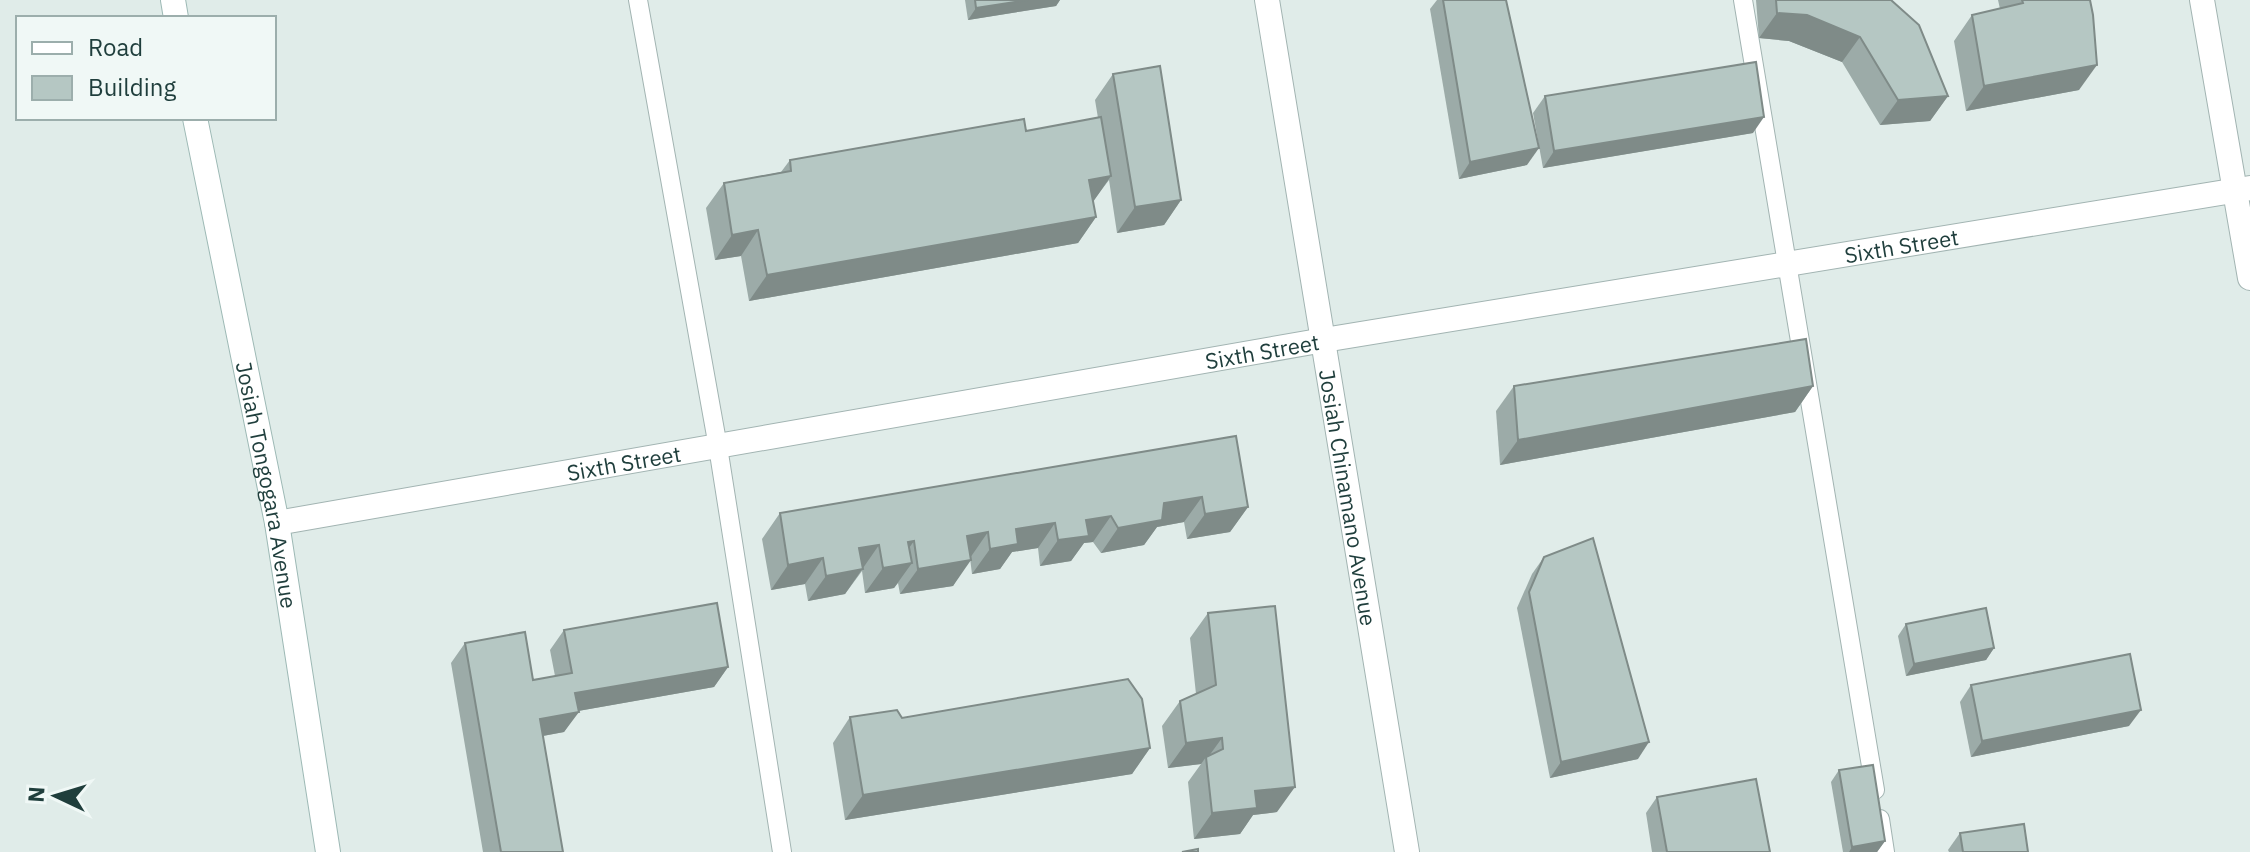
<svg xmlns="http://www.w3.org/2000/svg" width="2250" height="852" viewBox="0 0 2250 852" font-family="'IBM Plex Sans',sans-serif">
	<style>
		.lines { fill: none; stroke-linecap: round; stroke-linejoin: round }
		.lane-casing { stroke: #a2b4b2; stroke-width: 20 }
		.street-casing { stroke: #a2b4b2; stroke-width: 26 }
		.secondary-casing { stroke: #9db9b5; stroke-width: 26 }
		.lane { stroke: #fff; stroke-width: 18 }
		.street { stroke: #fff; stroke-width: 24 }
		.secondary { stroke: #fff; stroke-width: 24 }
		.wall { fill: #9caba8 }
		.shaded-wall { fill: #7f8b88 }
		.building { fill: #b5c7c3; stroke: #7f8b88; stroke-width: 2 }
		.labels { text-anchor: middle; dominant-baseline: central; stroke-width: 8; stroke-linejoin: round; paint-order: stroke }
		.street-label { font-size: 22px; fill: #1f3e3c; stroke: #f0f8f6 }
	</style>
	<rect width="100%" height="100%" fill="#e0ece9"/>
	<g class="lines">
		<defs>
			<g id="lane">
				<polyline points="638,0 718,447 782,852"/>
				<polyline points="1743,0 1875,790"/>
				<polyline points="1880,819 1885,852"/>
			</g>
			<g id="street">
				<path id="s1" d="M1267,0L1407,852"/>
				<polyline points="2202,0 2250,278"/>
				<path id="s2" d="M277,523L1324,340L2250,188"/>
			</g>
			<g id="secondary">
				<polyline points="173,0 176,18"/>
				<path id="s3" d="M195,118L277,523L328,852"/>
			</g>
		</defs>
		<use href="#lane" class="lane-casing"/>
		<use href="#street" class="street-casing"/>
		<use href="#secondary" class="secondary-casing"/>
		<use href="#lane" class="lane"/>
		<use href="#street" class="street"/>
		<use href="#secondary" class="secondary"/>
	</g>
	<g class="wall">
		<polygon points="965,0 1060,0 1056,6 968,20"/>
		<polygon points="1437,0 1506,0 1527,165 1459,179 1430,9"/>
		<polygon points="1756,0 1891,0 1948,96 1930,121 1880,125 1842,62 1789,41 1759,38"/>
		<polygon points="1998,0 2090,0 2079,90 1966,111 1954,41 1972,15 2000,9"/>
		<polygon points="1113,74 1181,200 1164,225 1117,233 1109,180 1093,201 1096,217 1078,243 749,301 741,256 715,260 706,208 724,183 781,172 790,160 1026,131 1098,118 1095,100"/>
		<polygon points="1545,96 1753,133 1543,168 1533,113"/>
		<polygon points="1514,386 1813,386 1795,412 1500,465 1496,411"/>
		<polygon points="1236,436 1248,507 1230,532 1187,539 1184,522 1157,527 1144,545 1101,553 1093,542 1084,543 1071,561 1040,566 1038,548 1012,552 1000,569 972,574 970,558 953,586 900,594 898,583 894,588 865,593 862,571 845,594 808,601 805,584 771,590 762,539 780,513"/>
		<polygon points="1544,557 1638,759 1550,778 1517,608 1532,574"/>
		<polygon points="1208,613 1277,812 1253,815 1240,834 1194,839 1188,782 1201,764 1168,768 1162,726 1180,701 1196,694 1190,638"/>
		<polygon points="1906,624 1994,648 1986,660 1906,676 1898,636"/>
		<polygon points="564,630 728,667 714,687 578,711 564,732 543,736 563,852 483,852 451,663 465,643 533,680 555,676 550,650"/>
		<polygon points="1971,685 2129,726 1971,757 1960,702"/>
		<polygon points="850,717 902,718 1150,748 1132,774 845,820 833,743"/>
		<polygon points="1839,770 1885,841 1877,852 1843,852 1831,782"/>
		<polygon points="1657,797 1770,852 1652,852 1646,813"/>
		<polygon points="1960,833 2028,852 1949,852 1948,850"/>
	</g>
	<g class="shaded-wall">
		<polygon points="1028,0 1060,0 1056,6 968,20 976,8"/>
		<polygon points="1777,13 1807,15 1860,37 1842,62 1789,41 1759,38"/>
		<polygon points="2097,65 2079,90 1966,111 1984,86"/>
		<polygon points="1948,96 1930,121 1880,125 1898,100"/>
		<polygon points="1764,117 1753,133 1543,168 1554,151"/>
		<polygon points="1539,148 1527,165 1459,179 1470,162"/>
		<polygon points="1111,176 1093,202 1089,180"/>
		<polygon points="1181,200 1164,225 1117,233 1135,207"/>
		<polygon points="1096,217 1078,243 749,301 767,275"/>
		<polygon points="758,230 741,256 715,260 732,235"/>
		<polygon points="1813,386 1795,412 1500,465 1518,440"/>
		<polygon points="1202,497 1184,522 1157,527 1144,545 1101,553 1118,528 1164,503"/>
		<polygon points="1248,507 1230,532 1187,539 1205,514"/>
		<polygon points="1111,516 1093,542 1084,543 1071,561 1040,566 1058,540 1086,520"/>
		<polygon points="1055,523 1038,548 1012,552 1000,569 972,574 990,549 1016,529"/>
		<polygon points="988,532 970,558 967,536"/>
		<polygon points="914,541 897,565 912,563 894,588 865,593 883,568 908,542"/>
		<polygon points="879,545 845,594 808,601 826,576 859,548"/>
		<polygon points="823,558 805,584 771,590 788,565"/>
		<polygon points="971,560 953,586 900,594 918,569"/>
		<polygon points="1994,648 1986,660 1906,676 1914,664"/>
		<polygon points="728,667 714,687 561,714 575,693"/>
		<polygon points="2141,710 2129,726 1971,757 1982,741"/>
		<polygon points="579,712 564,732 526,739 540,719"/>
		<polygon points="1222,738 1206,760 1206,757 1201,764 1168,768 1186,743"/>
		<polygon points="1649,742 1638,759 1550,778 1561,762"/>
		<polygon points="1150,748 1132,774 845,820 863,795"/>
		<polygon points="1295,787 1277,812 1253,815 1240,834 1194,839 1212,813 1255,791"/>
		<polygon points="1885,841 1877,852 1849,852 1852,847"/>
	</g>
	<g class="building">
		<polygon points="975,0 1028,0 976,8"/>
		<polygon points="1443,0 1506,0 1539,148 1470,162"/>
		<polygon points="1776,0 1891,0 1919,25 1948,96 1898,100 1860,37 1807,15 1777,13"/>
		<polygon points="2022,0 2090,0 2093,15 2097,65 1984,86 1972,15 2023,3"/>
		<polygon points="1756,62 1764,117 1554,151 1545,96"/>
		<polygon points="1160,66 1181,200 1135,207 1113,74"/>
		<polygon points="1101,117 1111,176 1089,180 1096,217 767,275 758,230 732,235 724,183 791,171 790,160 1024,119 1026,131"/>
		<polygon points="1806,339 1813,386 1518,440 1514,386"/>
		<polygon points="1236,436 1248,507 1205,514 1202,497 1164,503 1162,520 1118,528 1111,516 1086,520 1089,536 1058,540 1055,523 1016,529 1018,544 990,549 988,532 967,536 971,560 918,569 914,541 908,542 912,563 883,568 879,545 859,548 863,569 826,576 823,558 788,565 780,513"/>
		<polygon points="1593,538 1649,742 1561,762 1529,592 1544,557"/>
		<polygon points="717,603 728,667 575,693 579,712 540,719 563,852 501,852 465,643 525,632 533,680 572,673 564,630"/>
		<polygon points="1275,606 1295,787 1255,791 1257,808 1212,813 1206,757 1223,749 1222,738 1186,743 1180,701 1216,685 1208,613"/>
		<polygon points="1986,608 1994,648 1914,664 1906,624"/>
		<polygon points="2130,654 2141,710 1982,741 1971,685"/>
		<polygon points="1128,679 1142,699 1150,748 863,795 850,717 897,710 902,718"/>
		<polygon points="1873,765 1885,841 1852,847 1839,770"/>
		<polygon points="1756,779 1770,852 1667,852 1657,797"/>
		<polygon points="2024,824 2028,852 1963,852 1960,833"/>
		<polygon points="1198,849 1198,852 1182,852"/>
	</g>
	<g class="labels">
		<g class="street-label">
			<text stroke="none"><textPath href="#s2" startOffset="1648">Sixth Street</textPath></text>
			<text stroke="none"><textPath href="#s2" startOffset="1000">Sixth Street</textPath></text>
			<text stroke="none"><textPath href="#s2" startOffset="352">Sixth Street</textPath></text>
			<text stroke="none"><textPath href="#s3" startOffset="374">Josiah Tongogara Avenue</textPath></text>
			<text stroke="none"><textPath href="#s1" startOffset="504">Josiah Chinamano Avenue</textPath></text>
		</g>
	</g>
	<rect x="16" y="16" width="260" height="104" fill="#f0f8f6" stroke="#9caeac" stroke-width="2"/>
	<rect x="32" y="42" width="40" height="12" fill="#ffffff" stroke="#9caeac" stroke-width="2"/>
	<text x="88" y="56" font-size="24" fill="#1f3e3c">Road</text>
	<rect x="32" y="76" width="40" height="24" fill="#b5c7c3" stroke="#9caeac" stroke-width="2"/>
	<text x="88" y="96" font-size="24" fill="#1f3e3c">Building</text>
	<g transform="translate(56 796) rotate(274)" stroke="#f0f8f6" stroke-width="6" paint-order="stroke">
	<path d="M0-6L14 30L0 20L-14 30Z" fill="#1f3e3c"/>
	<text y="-12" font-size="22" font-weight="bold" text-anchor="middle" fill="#1f3e3c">N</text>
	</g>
</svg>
